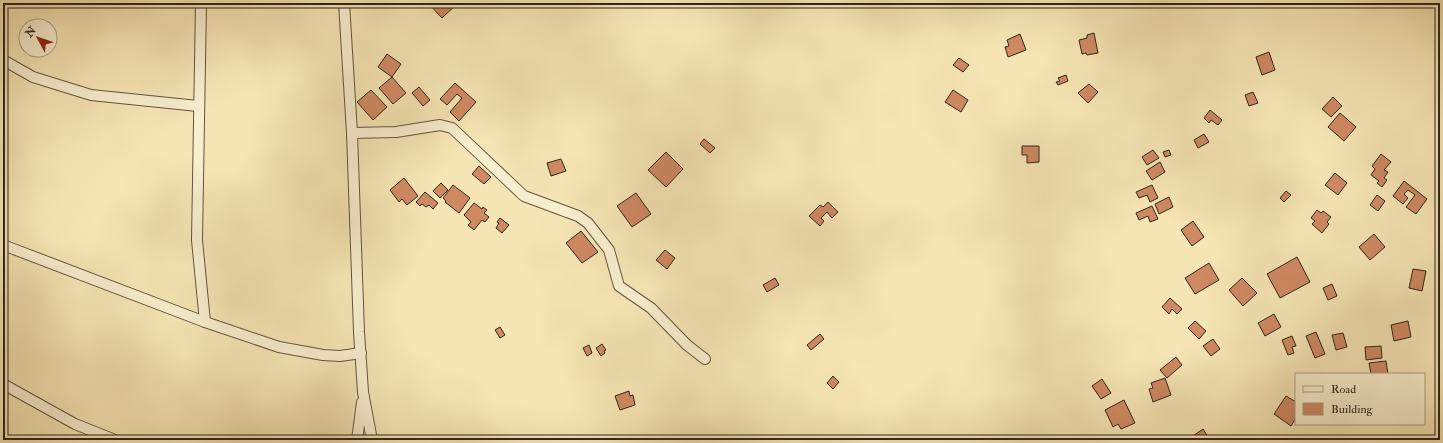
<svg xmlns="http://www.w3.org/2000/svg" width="1443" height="443" viewBox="0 0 1443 443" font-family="'IM FELL Double Pica',serif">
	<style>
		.building { fill: #cf8963; stroke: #2d251b }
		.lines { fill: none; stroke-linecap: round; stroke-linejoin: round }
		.minor-casing { stroke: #5f5541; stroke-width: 12 }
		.minor { stroke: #f9eece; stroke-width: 10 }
	</style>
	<rect width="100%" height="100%" fill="#f6e5b4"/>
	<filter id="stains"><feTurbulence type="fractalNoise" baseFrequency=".005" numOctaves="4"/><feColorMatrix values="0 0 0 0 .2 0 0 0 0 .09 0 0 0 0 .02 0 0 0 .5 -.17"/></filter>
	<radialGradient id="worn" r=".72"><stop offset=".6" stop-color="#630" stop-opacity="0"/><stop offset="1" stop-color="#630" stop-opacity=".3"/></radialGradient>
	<g class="building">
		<polygon points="428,3 458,3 442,18"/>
		<polygon points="1094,33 1098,53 1087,55 1086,53 1082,54 1079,40 1087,38 1087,35"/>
		<polygon points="1020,34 1026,50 1008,57 1005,47 1009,46 1007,40"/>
		<polygon points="1269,52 1275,70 1262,75 1256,57"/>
		<polygon points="387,54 401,64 392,77 378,67"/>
		<polygon points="959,58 969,65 963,72 953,65"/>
		<polygon points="1066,75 1068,81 1058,85 1056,82 1060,81 1058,78"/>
		<rect x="1439" y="76" width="1" height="14"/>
		<polygon points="392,77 406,93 393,104 379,88"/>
		<polygon points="455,83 476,102 459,121 450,112 462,98 457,94 447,105 440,99"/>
		<polygon points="1089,84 1098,92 1088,103 1078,93"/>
		<polygon points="419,87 430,100 423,106 412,93"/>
		<polygon points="371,90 387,107 373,120 357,102"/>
		<polygon points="953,90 968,100 961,112 945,102"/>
		<polygon points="1253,92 1258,103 1249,106 1245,95"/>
		<polygon points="1333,97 1342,106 1331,117 1322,109"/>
		<polygon points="1210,110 1222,120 1218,125 1211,120 1209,123 1204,118"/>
		<polygon points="1340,113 1356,127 1344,141 1328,127"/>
		<polygon points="1204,134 1209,142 1198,148 1194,140"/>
		<polygon points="704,139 715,148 710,153 700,144"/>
		<polygon points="1022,146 1039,146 1039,162 1027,163 1027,155 1022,155"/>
		<polygon points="1153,150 1159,158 1147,165 1142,157"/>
		<polygon points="1169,150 1171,155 1165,157 1163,152"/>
		<polygon points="666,152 683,169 666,187 648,170"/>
		<polygon points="1381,154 1391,162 1384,170 1388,172 1384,178 1387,180 1382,187 1377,183 1379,181 1371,175 1375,169 1372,166"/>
		<polygon points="561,159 566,171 551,176 547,163"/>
		<polygon points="1160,162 1165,172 1152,180 1146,171"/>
		<polygon points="479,166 491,177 484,184 472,174"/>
		<polygon points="1335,173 1347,183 1338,195 1325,185"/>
		<polygon points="404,178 418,196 407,205 402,199 399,202 390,190"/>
		<polygon points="1404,181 1427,199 1416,214 1406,207 1415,195 1408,190 1404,194 1408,198 1403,204 1393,196"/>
		<polygon points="441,183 448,190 440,198 433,191"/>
		<polygon points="453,185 470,198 459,213 445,202 446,201 443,198"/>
		<polygon points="1152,185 1158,198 1150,202 1147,195 1139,198 1136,192"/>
		<polygon points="1286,191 1291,195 1284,202 1280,198"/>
		<polygon points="425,192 438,203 433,209 429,205 426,207 422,204 420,206 416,202"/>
		<polygon points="636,193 651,214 632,227 617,206"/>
		<polygon points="1377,195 1385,201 1378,211 1370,205"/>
		<polygon points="1169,197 1173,207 1159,214 1155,204"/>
		<polygon points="828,202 838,212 832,218 827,212 821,218 824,221 820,226 809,216 820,205 823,207"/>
		<polygon points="474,203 482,209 483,207 487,210 484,213 489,217 485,222 482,220 474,230 468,225 471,222 464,215"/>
		<polygon points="1152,206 1158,219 1150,222 1148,216 1139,220 1136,213"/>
		<polygon points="1317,210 1321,213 1323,211 1331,217 1327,222 1329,224 1322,233 1312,224 1315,221 1311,218"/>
		<polygon points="500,218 509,225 502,233 496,228 499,223 497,222"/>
		<polygon points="1193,221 1204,237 1192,246 1181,230"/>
		<polygon points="581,231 598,252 582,263 566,243"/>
		<polygon points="1374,234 1385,247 1370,260 1359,247"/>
		<polygon points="665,250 675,258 667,269 656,260"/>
		<polygon points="1297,257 1310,282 1280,298 1267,274"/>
		<polygon points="1209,263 1219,280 1195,294 1185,278"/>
		<polygon points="1413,269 1426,271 1422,291 1409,288"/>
		<polygon points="775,278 779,285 767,292 763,285"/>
		<polygon points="1242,278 1257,293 1243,306 1229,290"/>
		<polygon points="1332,284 1337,296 1328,300 1323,288"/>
		<polygon points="1170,298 1182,309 1177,314 1172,309 1169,314 1162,307"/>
		<polygon points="1274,314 1281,327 1265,336 1258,323"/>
		<polygon points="1195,321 1206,331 1199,339 1188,328"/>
		<polygon points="1408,321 1411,337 1394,341 1391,325"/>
		<polygon points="500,327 505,335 500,338 495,330"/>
		<polygon points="1316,332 1325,354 1315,358 1306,336"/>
		<polygon points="1343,333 1347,347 1336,350 1332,335"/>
		<polygon points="820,334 824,339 811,350 807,345"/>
		<polygon points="1292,336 1296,346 1292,347 1294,353 1288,355 1282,340"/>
		<polygon points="1213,339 1220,349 1211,356 1203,346"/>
		<polygon points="602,344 606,350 604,351 605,353 601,356 596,348"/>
		<polygon points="589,345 592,353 587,356 583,348"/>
		<polygon points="1381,346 1382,358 1366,360 1365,347"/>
		<polygon points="1176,357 1182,365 1167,378 1160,370"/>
		<polygon points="1386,361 1388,374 1371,374 1369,363"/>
		<polygon points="833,376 839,382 833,389 827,383"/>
		<polygon points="1165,378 1171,395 1153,402 1149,389 1153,388 1151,383"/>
		<polygon points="1102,379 1111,393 1101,399 1092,386"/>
		<polygon points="629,391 630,396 633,395 635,405 620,410 615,396"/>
		<polygon points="1286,396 1296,402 1296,418 1291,426 1274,414"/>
		<polygon points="1124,400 1135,423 1121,429 1118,424 1113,427 1105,410"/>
		<polygon points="1203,429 1210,440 1187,440"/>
	</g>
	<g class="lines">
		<defs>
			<g id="minor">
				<polyline points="201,3 197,240 205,322"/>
				<polyline points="344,3 352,133 359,332 363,392 372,440"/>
				<polyline points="3,60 33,77 91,95 198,106"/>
				<polyline points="352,133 396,132 440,125 452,128 524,196 578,216 588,223 609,250 619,286 651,308 687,345 705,359"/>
				<polyline points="3,245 205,322 279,347 323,355 340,356 361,353"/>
				<polyline points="3,384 75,424 115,440"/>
				<polyline points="357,440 362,402"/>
			</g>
		</defs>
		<use href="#minor" class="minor-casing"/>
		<use href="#minor" class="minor"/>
	</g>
	<rect width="1443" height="443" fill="none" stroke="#f6e5b4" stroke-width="16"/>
	<rect x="4" y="4" width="1435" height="435" fill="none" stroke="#2d251b" stroke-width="2"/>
	<rect x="8" y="8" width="1427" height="427" fill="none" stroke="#2d251b"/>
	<rect x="1295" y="373" width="130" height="52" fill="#f9eece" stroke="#a79e86"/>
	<rect x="1303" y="386" width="20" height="6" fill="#f9eece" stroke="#a79e86"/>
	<text x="1331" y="393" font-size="12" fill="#2d251b">Road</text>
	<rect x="1303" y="403" width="20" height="12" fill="#cf8963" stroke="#a79e86"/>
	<text x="1331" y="413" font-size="12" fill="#2d251b">Building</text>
	<g transform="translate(38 38) rotate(310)"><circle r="19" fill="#f9eece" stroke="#a79e86"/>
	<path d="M0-3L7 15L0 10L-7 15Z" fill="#8f2418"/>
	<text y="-6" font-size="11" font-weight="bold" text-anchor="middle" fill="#2d251b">N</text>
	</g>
	<rect width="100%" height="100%" filter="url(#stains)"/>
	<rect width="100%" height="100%" fill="url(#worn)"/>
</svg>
